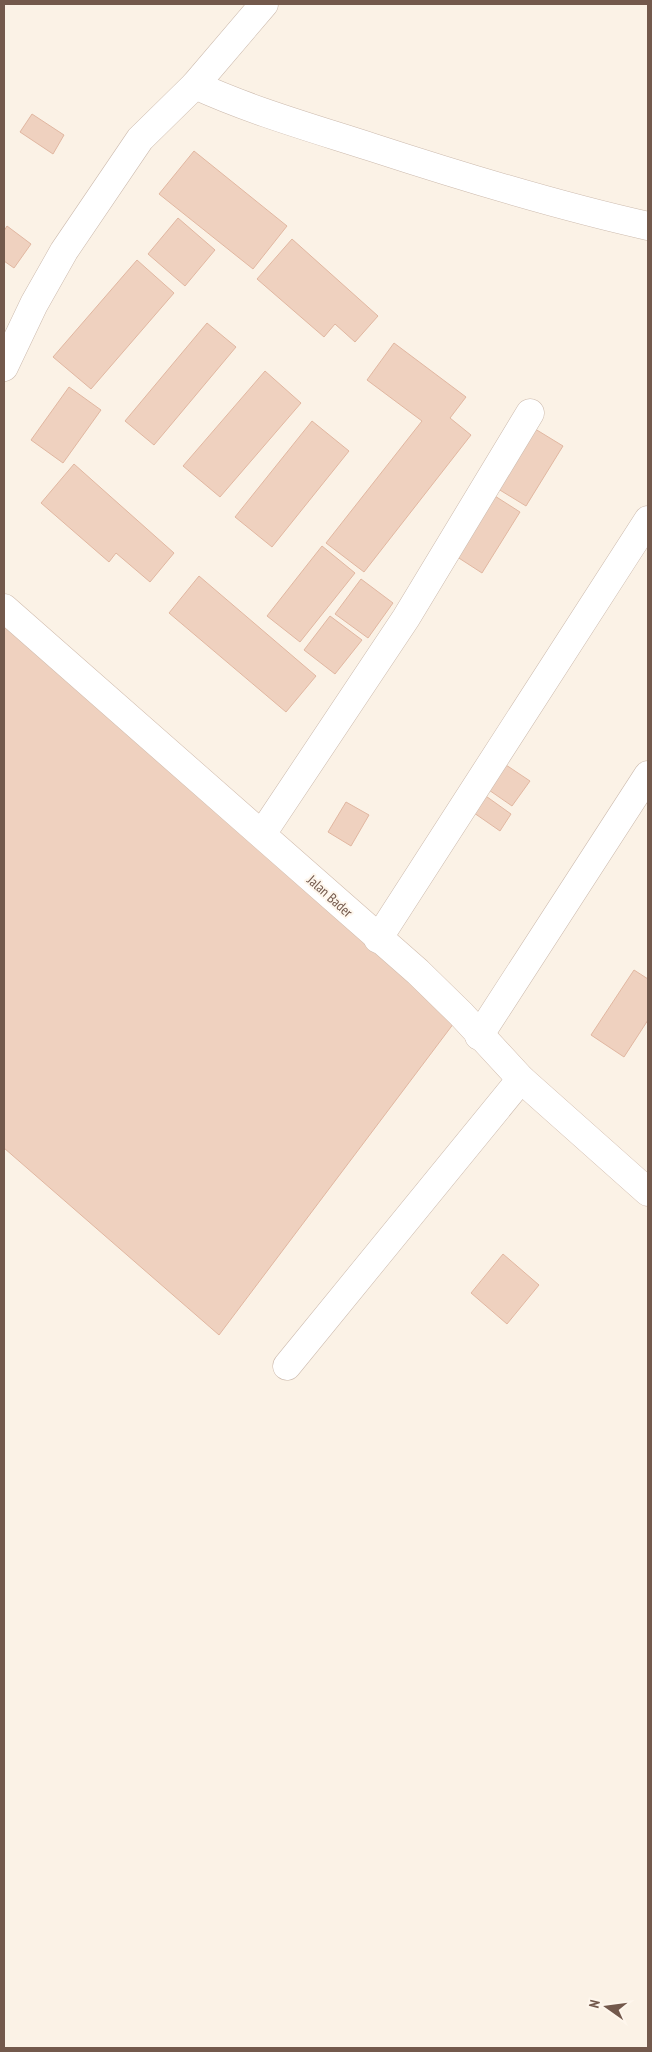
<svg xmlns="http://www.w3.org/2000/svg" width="652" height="2052" viewBox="0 0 652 2052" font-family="'PT Sans Narrow',sans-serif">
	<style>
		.building { fill: #efd1bf; stroke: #e1b7a1 }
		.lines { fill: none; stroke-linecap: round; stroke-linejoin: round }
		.street-casing { stroke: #ccbaad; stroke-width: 29 }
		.secondary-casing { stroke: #d1bcad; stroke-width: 29 }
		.street { stroke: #fff; stroke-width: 28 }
		.secondary { stroke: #fff; stroke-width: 28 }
		.labels { text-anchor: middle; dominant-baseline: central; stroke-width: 4; stroke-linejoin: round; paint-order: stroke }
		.street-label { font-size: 14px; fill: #73594c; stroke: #fef6ec }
	</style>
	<rect width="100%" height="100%" fill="#fbf2e6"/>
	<g class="building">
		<polygon points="32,114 64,135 53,154 20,132"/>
		<polygon points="194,151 287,226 253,269 159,194"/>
		<polygon points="178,218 215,250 185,286 148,254"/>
		<polygon points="7,226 31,244 14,268 4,261 4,231"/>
		<polygon points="292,239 378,316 355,342 335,324 324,337 257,279"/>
		<polygon points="137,260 174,293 91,389 53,357"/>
		<polygon points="207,323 236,347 154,445 125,421"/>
		<polygon points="394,343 466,397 450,418 471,435 364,572 326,543 422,421 367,380"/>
		<polygon points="265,371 301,403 220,497 183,466"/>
		<polygon points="69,387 101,410 63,463 31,440"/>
		<polygon points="312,421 349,451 272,547 235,517"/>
		<polygon points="527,424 563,446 526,506 490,484"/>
		<polygon points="74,464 174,553 150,582 116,553 109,562 41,503"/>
		<polygon points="487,491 520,512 482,573 448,551"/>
		<polygon points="322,546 355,573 300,642 267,616"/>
		<polygon points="199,576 316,676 286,712 169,613"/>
		<polygon points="361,579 393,603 368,638 335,614"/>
		<polygon points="4,610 460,1015 219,1335 4,1148"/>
		<polygon points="330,616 362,640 335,674 304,650"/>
		<polygon points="503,763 530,781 512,806 486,788"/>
		<polygon points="476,789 511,814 500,831 464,806"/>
		<polygon points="346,802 369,815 351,846 328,832"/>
		<polygon points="634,970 648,979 648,1020 624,1057 591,1035"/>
		<polygon points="503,1254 539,1285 507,1324 471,1293"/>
	</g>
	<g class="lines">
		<defs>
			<g id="street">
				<polyline points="195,85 264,4"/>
				<path d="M4,367L34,304L64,251L140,139L195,85C252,111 312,128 371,147C463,177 554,205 648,226"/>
				<polyline points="262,834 406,618 530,413"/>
				<polyline points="378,939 648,520"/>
				<polyline points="479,1036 648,775"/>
				<polyline points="287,1366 521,1079"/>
			</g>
			<polyline id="secondary" points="4,608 418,972 461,1014 521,1079 648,1192"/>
		</defs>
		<use href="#street" class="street-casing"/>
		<use href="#secondary" class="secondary-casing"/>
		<use href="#street" class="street"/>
		<use href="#secondary" class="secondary"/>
	</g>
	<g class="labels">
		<g class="street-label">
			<text transform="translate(330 896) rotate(42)">Jalan Bader</text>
		</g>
	</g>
	<rect width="652" height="2052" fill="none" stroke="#73594c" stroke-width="10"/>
	<g transform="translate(607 2007) rotate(284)" stroke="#fef6ec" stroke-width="4" paint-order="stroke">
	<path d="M0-4L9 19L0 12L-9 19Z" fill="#73594c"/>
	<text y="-8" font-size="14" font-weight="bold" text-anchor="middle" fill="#73594c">N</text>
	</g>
</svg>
